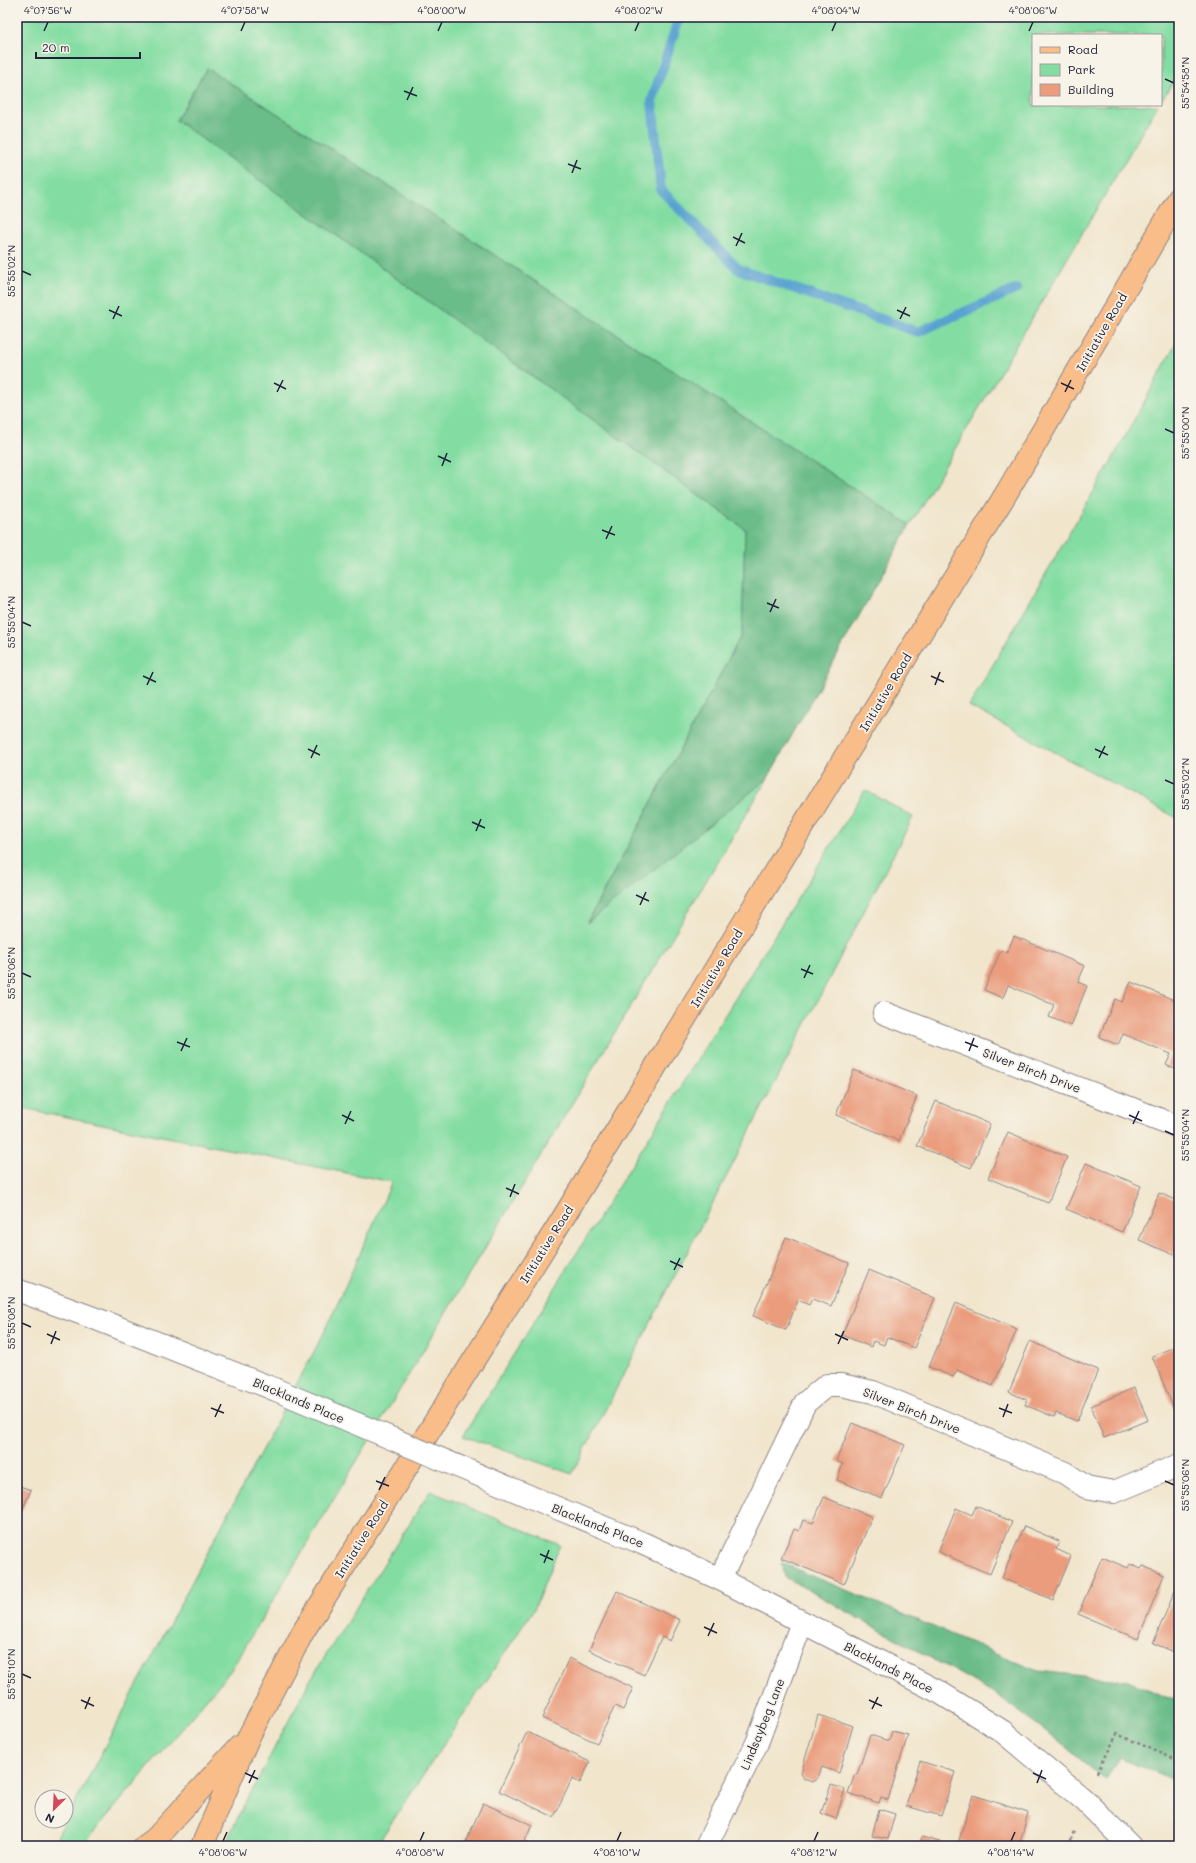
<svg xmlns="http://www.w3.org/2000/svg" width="1196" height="1863" viewBox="0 0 1196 1863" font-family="Mali,sans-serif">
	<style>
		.green { fill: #83dda2; stroke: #52806e }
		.forest { fill: #6abc88; stroke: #466f62 }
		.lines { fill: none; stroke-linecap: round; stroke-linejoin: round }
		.stream { stroke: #59a2d0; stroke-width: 10 }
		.building { fill: #ea9c7d }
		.minor-casing { stroke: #8a8484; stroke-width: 24 }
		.major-casing { stroke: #8a8484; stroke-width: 24 }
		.path { stroke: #8a8484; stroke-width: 2.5; stroke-dasharray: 3 3; stroke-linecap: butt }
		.minor { stroke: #fff; stroke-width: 22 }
		.major { stroke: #f8bd89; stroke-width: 22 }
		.minor-bridge-casing { stroke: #8a8484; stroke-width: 24; stroke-linecap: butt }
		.minor-bridge { stroke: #fff; stroke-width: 22 }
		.ticks { fill: none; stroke: #22223b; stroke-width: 1.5 }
		.labels { text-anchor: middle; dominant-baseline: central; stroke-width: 3.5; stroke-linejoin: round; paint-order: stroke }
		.street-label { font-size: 12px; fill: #22223b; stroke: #f7f3e8 }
		.neatline { fill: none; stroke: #22223b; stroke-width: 1.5 }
		.ticks-label { font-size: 10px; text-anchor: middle; fill: #22223b }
	</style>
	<rect width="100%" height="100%" fill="#f7f3e8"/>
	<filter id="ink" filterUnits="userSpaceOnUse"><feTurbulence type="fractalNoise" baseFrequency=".025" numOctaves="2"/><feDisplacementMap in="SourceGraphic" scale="8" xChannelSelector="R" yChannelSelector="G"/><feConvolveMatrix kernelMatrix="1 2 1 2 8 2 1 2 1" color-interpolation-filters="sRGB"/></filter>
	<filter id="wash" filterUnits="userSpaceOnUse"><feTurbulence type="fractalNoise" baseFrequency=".012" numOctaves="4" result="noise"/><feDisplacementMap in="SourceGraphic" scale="16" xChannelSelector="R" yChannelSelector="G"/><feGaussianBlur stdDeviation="0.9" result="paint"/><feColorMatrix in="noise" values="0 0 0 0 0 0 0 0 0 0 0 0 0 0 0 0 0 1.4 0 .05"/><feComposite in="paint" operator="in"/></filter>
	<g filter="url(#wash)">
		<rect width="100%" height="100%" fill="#f1e5cc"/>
		<g class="green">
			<polygon points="17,17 1179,17 1179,73 1161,101 1161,35 1033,35 1033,105 1158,105 910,525 207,68 176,120 745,529 742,634 587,922 768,778 231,1670 82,1846 52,1846 327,1327 392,1182 17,1107"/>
			<polygon points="1179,338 1179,819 969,706 1120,446"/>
			<polygon points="865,790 913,817 572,1474 463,1436"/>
			<polygon points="430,1491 560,1545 534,1609 376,1846 225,1846 235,1823 309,1682"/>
		</g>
		<g class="forest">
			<polygon points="207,68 910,525 768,778 587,923 742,634 745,529 176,120"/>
			<polygon points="782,1563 1038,1671 1128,1681 1179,1702 1179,1782 1119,1757 1106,1781 1054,1737 992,1692 785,1577"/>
		</g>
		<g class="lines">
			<polyline class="stream" points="677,17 678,21 652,101 661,190 738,269 918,332 1017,289"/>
		</g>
		<g id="blocks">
			<g class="building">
				<polygon points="1014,936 1085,966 1078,982 1087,986 1071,1026 1049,1017 1054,1005 1008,985 1003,998 984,990 1001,950 1007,953"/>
				<polygon points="1131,982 1179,1002 1179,1071 1166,1065 1171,1054 1123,1034 1118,1045 1099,1037 1115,999 1122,1002"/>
				<polygon points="854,1070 917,1096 899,1141 836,1115"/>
				<polygon points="936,1101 990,1124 971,1168 917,1146"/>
				<polygon points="1008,1132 1067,1157 1048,1203 988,1178"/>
				<polygon points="1086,1163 1141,1186 1122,1232 1066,1209"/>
				<polygon points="1159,1193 1179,1201 1179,1257 1139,1240"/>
				<polygon points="786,1237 849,1263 831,1306 812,1299 809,1305 798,1300 786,1330 753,1316"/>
				<polygon points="869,1270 935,1298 914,1348 887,1337 884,1345 873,1341 871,1347 842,1335"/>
				<polygon points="956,1303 1017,1329 993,1386 957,1370 953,1377 929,1367"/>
				<polygon points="1030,1341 1098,1370 1077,1421 1056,1413 1054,1417 1025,1405 1027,1400 1009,1392"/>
				<polygon points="1179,1345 1179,1406 1174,1409 1152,1356"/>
				<polygon points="1134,1388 1148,1420 1104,1438 1091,1406"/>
				<polygon points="852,1423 905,1445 882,1498 837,1480 843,1464 836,1461"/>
				<polygon points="17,1485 31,1490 21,1513 17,1512"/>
				<polygon points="824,1497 872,1517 844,1584 781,1558 794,1529 799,1531 803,1520 813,1523"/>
				<polygon points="976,1506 1012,1522 990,1574 938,1552 956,1508 972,1515"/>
				<polygon points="1024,1526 1059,1541 1056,1549 1071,1556 1053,1600 1002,1578"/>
				<polygon points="1102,1557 1128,1568 1130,1564 1141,1569 1143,1566 1164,1575 1138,1639 1078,1614"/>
				<polygon points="617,1591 680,1620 670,1641 662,1637 644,1675 589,1650"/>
				<polygon points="1175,1591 1179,1593 1179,1654 1153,1643"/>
				<polygon points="569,1658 633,1688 623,1710 615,1706 597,1743 542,1718"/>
				<polygon points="818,1715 853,1726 839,1773 822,1767 818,1778 812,1782 804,1779 801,1773"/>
				<polygon points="892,1731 908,1735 888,1800 881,1797 879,1803 848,1793 855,1774 857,1775 870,1735 889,1741"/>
				<polygon points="527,1732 590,1762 580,1783 572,1779 554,1817 499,1791"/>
				<polygon points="920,1761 955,1772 941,1816 906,1806"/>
				<polygon points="831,1785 845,1789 836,1819 821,1813"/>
				<polygon points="973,1795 1028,1813 1019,1846 977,1846 959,1840"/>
				<polygon points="483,1803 532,1825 525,1841 530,1843 528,1846 464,1846"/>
				<polygon points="879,1809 895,1814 888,1839 872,1836"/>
				<polygon points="922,1837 943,1843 942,1846 919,1846"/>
			</g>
		</g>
	</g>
	<g filter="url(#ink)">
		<use href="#blocks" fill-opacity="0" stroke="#8a8484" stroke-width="1"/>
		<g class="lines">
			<defs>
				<g id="minor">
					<polyline points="884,1013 1179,1127"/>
					<polyline points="17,1290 99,1320 274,1389"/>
					<polyline points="557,1508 642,1543 720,1579 802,1622 939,1692 1002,1731 1084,1800 1130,1846"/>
					<polyline points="720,1579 805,1403 827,1385 841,1385 873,1392 1065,1473 1086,1487 1114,1492 1179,1465"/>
					<polyline points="706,1846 757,1743 802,1622"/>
				</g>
				<g id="major">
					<polyline points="145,1846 155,1839 239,1747"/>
					<polyline points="202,1846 249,1736 303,1632 563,1218 1007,492 1179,198"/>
				</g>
			</defs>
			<use href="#minor" class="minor-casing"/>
			<use href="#major" class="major-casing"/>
			<g class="path">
				<polyline points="1097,1773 1117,1734 1179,1761"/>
				<polyline points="1069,1846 1074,1831"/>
			</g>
			<use href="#minor" class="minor"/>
			<use href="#major" class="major"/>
			<defs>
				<polyline id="minor-bridge" points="274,1389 557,1508"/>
			</defs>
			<use href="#minor-bridge" class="minor-bridge-casing"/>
			<use href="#minor-bridge" class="minor-bridge"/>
		</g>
	</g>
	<path class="ticks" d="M44,31L48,22M241,31L245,22M438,31L442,22M635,31L639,22M832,31L836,22M1029,31L1033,22M1165,79L1174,83M404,91L417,96M407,100L413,87M568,164L581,169M572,173L577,160M733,237L745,243M736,246L742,233M22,271L31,275M109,310L122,316M897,310L910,316M113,319L119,306M900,319L906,307M274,383L286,389M1061,383L1074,389M277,392L283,380M1065,392L1071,380M1165,429L1174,433M438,456L451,462M442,466L447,453M602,530L615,535M606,539L612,526M767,603L779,608M770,612L776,599M22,622L31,626M143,676L156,682M931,676L944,682M147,685L153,672M935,685L940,672M308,749L320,755M1095,749L1108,755M311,758L317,745M1099,758L1105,746M1165,780L1174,784M472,822L485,828M476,831L481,819M636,895L649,901M640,905L646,892M801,969L813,974M22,973L31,977M804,978L810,965M177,1042L190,1047M965,1042L978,1047M181,1051L187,1038M969,1051L974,1038M342,1115L354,1121M1129,1115L1142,1121M345,1124L351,1111M1133,1124L1139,1111M1165,1131L1174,1135M506,1188L519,1194M510,1197L515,1184M670,1261L683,1267M674,1270L680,1258M22,1323L31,1327M47,1334L60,1340M835,1334L848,1340M51,1344L56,1331M838,1344L844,1331M211,1408L224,1413M999,1408L1012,1413M215,1417L221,1404M1003,1417L1008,1404M376,1481L389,1486M1165,1481L1174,1485M379,1490L385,1477M540,1554L553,1560M544,1563L549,1550M704,1627L717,1633M708,1636L714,1623M22,1674L31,1678M81,1700L94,1706M869,1700L882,1706M85,1709L90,1697M872,1709L878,1697M245,1773L258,1779M1033,1773L1046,1779M249,1783L255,1770M1037,1783L1042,1770M223,1841L227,1832M420,1841L424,1832M617,1841L621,1832M814,1841L818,1832M1011,1841L1015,1832"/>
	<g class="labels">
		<g class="street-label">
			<text transform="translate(1101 332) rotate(-60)">Initiative Road</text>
			<text transform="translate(885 692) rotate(-59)">Initiative Road</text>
			<text transform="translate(716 968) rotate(-59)">Initiative Road</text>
			<text transform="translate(1032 1070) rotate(21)">Silver Birch Drive</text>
			<text transform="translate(546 1244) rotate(-58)">Initiative Road</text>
			<text transform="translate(299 1400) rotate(23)">Blacklands Place</text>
			<text transform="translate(912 1410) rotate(22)">Silver Birch Drive</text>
			<text transform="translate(598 1525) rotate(22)">Blacklands Place</text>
			<text transform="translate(361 1539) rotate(-58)">Initiative Road</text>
			<text transform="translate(889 1667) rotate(27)">Blacklands Place</text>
			<text transform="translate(762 1724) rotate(-68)">Lindsaybeg Lane</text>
		</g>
	</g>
	<rect width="1196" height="1863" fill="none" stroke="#f7f3e8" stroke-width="44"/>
	<rect x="1032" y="34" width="130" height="72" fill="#f7f3e8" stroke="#a29fa3"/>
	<rect x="1040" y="47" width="20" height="6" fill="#f8bd89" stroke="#a29fa3"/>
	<text x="1068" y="54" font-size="12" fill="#22223b">Road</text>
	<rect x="1040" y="64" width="20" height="12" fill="#83dda2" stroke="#a29fa3"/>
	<text x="1068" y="74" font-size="12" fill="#22223b">Park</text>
	<rect x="1040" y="84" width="20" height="12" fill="#ea9c7d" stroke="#a29fa3"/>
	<text x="1068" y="94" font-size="12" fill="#22223b">Building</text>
	<g transform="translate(54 1809) rotate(204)"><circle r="19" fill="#f7f3e8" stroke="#a29fa3"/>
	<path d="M0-3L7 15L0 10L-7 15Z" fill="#d1495b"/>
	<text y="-6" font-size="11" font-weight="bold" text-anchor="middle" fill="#22223b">N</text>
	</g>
	<path d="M36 52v6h104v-6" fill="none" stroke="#22223b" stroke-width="2"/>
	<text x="42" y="52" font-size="12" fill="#22223b" stroke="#f7f3e8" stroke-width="3" paint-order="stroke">20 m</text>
	<rect x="22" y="22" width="1152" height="1819" class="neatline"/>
	<g class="ticks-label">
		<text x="48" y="14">4°07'56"W</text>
		<text x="245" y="14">4°07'58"W</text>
		<text x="442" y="14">4°08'00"W</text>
		<text x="639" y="14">4°08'02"W</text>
		<text x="836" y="14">4°08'04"W</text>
		<text x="1033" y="14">4°08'06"W</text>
		<text transform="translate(1185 83) rotate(-90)" y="4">55°54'58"N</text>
		<text transform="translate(11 271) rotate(-90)" y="4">55°55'02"N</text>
		<text transform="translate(1185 433) rotate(-90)" y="4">55°55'00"N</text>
		<text transform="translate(11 622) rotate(-90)" y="4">55°55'04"N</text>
		<text transform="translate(1185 784) rotate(-90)" y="4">55°55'02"N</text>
		<text transform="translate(11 973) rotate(-90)" y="4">55°55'06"N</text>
		<text transform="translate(1185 1135) rotate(-90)" y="4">55°55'04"N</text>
		<text transform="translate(11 1323) rotate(-90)" y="4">55°55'08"N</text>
		<text transform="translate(1185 1485) rotate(-90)" y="4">55°55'06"N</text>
		<text transform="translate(11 1674) rotate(-90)" y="4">55°55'10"N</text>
		<text x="223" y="1856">4°08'06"W</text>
		<text x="420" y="1856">4°08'08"W</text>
		<text x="617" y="1856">4°08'10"W</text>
		<text x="814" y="1856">4°08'12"W</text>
		<text x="1011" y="1856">4°08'14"W</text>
	</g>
</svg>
